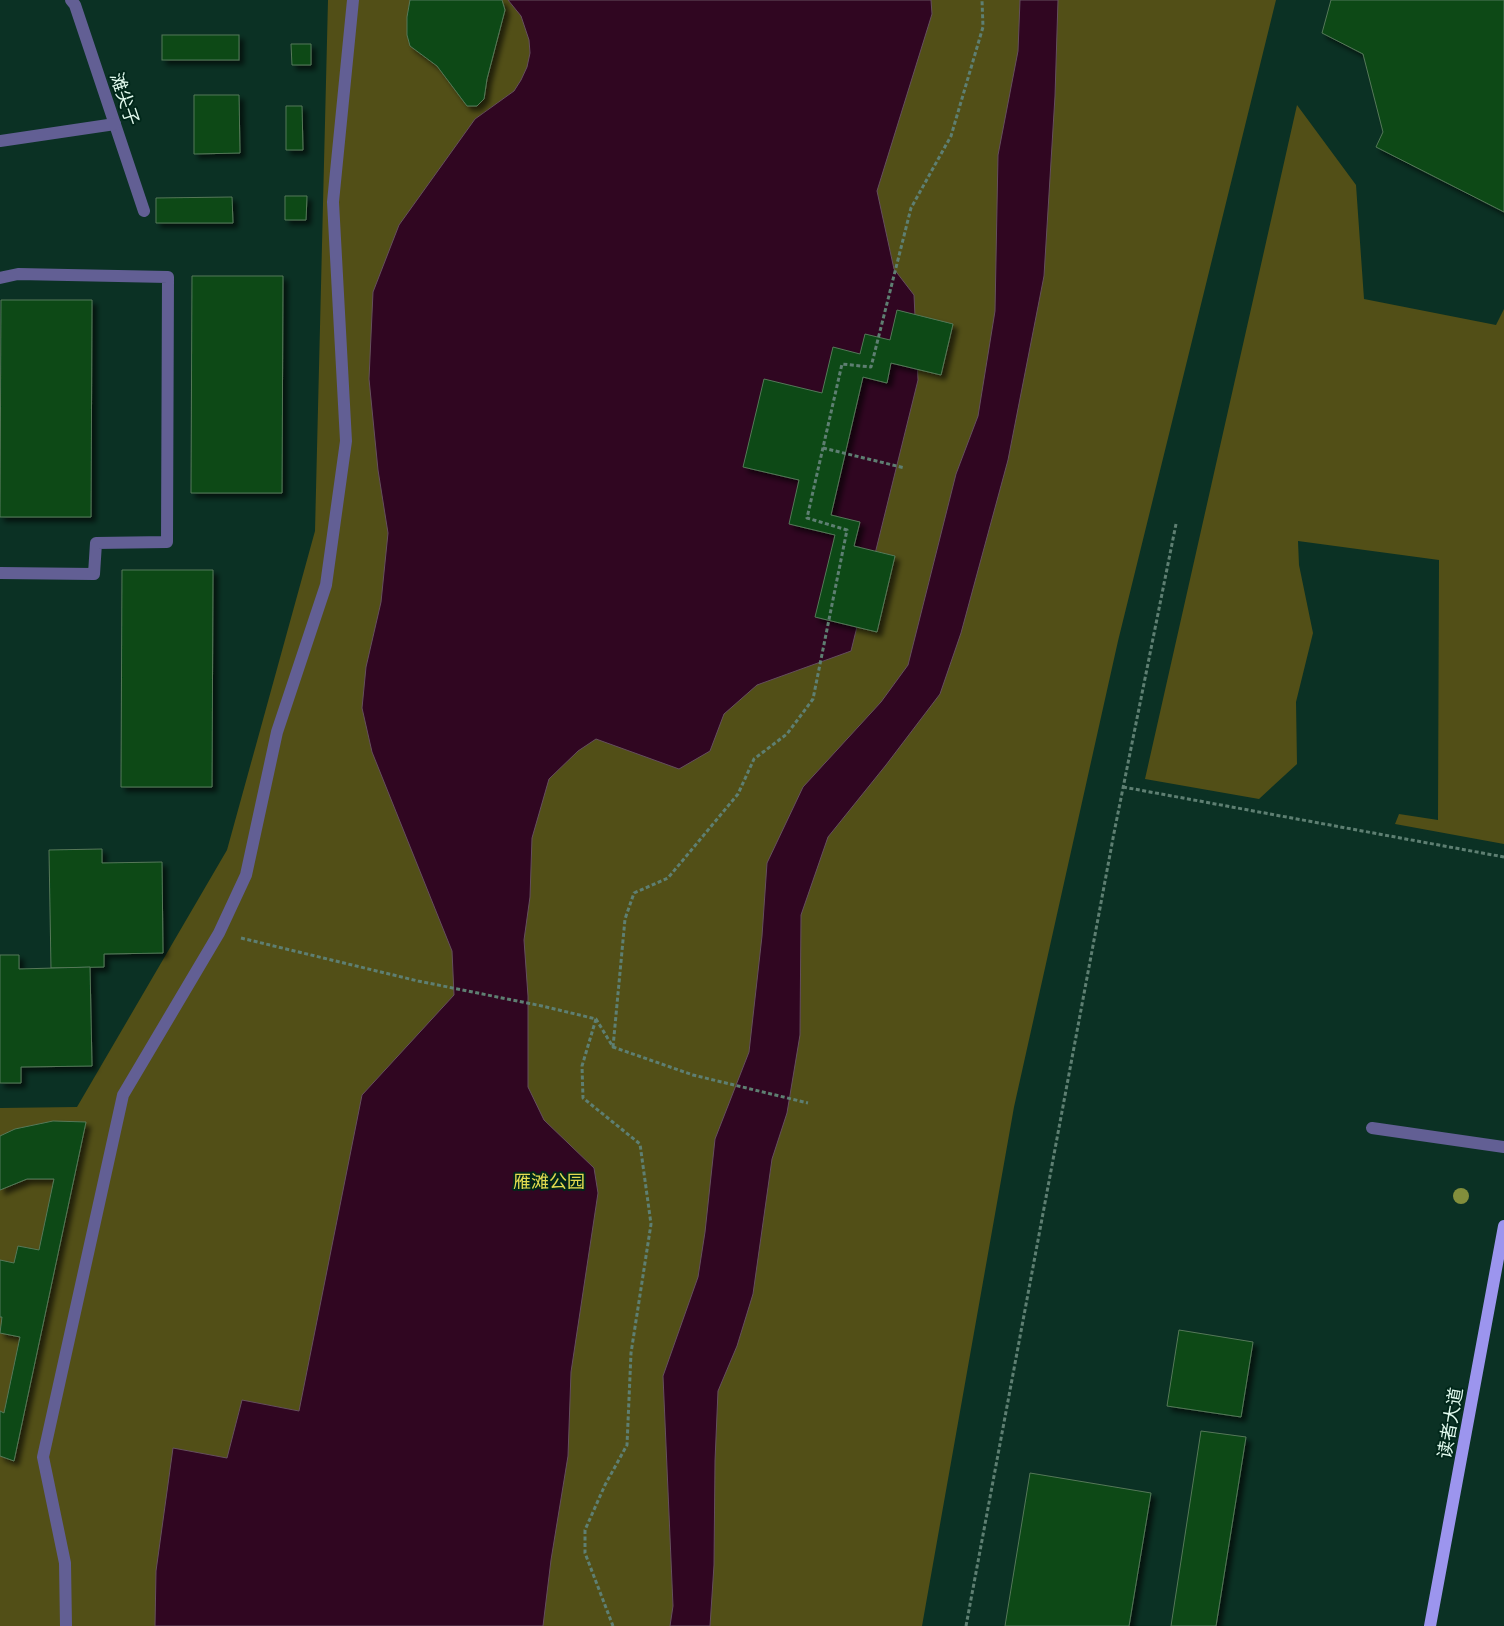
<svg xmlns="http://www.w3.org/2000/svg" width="1504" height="1626" viewBox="0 0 1504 1626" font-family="Mulish,'Noto Sans SC',sans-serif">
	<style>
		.green { fill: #524f17 }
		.water { fill: #300621; stroke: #654f5e }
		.building { fill: #074816; stroke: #567858; filter: url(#shadow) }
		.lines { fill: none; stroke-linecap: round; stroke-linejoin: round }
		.path { stroke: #5e7f72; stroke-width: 3; stroke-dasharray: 4 2.5; stroke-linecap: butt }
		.minor { stroke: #625f94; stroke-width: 12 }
		.major { stroke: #9c95ee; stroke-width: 12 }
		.tree { fill: #828e3c }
		.labels { text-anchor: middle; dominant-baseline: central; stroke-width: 4; stroke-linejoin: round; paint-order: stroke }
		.street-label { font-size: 18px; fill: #e1faee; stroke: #01271a }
		.park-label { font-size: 18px; fill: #e3db50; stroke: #01271a }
	</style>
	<defs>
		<filter id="shadow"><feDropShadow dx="4.5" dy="4.5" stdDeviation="2.5" flood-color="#0009"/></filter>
	</defs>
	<rect width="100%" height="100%" fill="#0b3124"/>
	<g class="green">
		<polygon points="328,0 1276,0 1118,641 1014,1107 922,1626 0,1626 0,1108 77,1107 227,850 315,531"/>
		<polygon points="1297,105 1356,185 1364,299 1496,325 1504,309 1504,844 1395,824 1399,814 1438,820 1439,560 1298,541 1299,565 1313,633 1296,702 1297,764 1259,799 1145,779"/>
	</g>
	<g class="water">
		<polygon points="508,0 931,0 932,14 877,191 894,269 914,295 918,380 851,651 757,685 724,714 710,751 679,769 596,739 578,751 549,779 532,838 530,897 524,940 528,996 528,1087 544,1120 594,1168 598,1193 571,1372 568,1456 551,1560 543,1626 155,1626 156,1571 173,1448 227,1458 242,1400 299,1411 362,1095 454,995 452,951 372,752 362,708 366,667 381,602 388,533 378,470 369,379 373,292 399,225 475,119 514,91 521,80 527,67 530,53 529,40 521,16"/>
		<polygon points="1020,0 1058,0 1055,96 1044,276 1008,460 961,633 940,694 886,765 828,837 801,915 800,1035 787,1113 772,1159 753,1294 737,1346 718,1391 715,1461 714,1565 710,1626 670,1626 673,1606 663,1376 698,1277 705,1232 715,1139 749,1052 762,936 767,863 803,787 881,702 908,665 956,474 978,416 995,311 998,155 1018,51"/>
	</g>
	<g class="building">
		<polygon points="410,0 502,0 505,10 487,79 484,99 477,106 467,106 437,66 410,46 407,35 407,17"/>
		<polygon points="1331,0 1504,0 1504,212 1376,147 1383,132 1363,54 1322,33"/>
		<rect x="162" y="35" width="77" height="25"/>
		<polygon points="291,44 311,44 311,65 292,65"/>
		<polygon points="194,95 239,95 240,153 194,154"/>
		<polygon points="286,106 302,106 303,150 286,150"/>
		<polygon points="285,196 307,196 306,220 285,220"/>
		<polygon points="232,197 233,223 156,223 156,198"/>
		<polygon points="192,276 283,276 282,493 191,493"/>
		<polygon points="1,300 92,300 91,517 0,517"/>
		<polygon points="897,310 953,324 941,375 891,363 887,383 863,377 831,515 860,522 854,546 895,556 877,632 815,617 835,535 789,524 799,480 743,467 764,379 822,393 833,347 860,354 865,334 890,340"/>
		<polygon points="122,570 213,570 212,787 121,787"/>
		<polygon points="102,849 102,863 162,862 163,953 104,954 104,967 51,968 49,850"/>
		<polygon points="0,955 19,955 19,969 90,967 92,1066 21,1067 21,1083 0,1083"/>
		<polygon points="53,1121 86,1122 14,1461 0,1456 0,1411 4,1413 20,1337 0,1333 2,1317 0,1317 0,1260 14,1263 18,1246 39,1250 54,1179 27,1179 0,1190 0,1136 15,1129"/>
		<polygon points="1179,1330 1253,1342 1241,1417 1167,1406"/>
		<polygon points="1201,1431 1246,1437 1216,1626 1171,1626"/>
		<polygon points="1030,1473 1151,1493 1129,1626 1005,1626"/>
	</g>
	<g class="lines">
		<g class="path">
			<polyline points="823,448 905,468"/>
			<polyline points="1123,787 1504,857"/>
			<polyline points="241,938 418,981 542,1006 596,1019 613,1047 693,1075 808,1103"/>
			<polyline points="596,1019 582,1066 583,1098 640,1144 651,1224 631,1353 627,1445 605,1485 585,1530 585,1553 613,1626"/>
			<polyline points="613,1047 625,919 634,893 668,878 738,794 754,759 787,734 813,699 847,530 807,518 842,364 871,367 911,208 951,136 983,27 982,0"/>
			<polyline points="966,1626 1114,833 1176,524"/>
		</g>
		<g class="minor">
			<polyline points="71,0 75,5 144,211"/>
			<polyline points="0,141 115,124"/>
			<polyline points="0,278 18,274 168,277 167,542 96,543 94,574 0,573"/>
			<polyline points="1372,1128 1504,1147"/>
			<polyline points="66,1626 65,1563 43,1457 123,1095 219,933 246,875 277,732 326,585 346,441 333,202 353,0"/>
		</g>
		<polyline class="major" points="1430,1626 1504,1226"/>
	</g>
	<circle class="tree" cx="1461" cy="1196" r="8"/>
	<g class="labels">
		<g class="street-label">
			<text transform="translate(125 99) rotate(71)">滩尖子</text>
			<text transform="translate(1450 1423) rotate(-80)">读者大道</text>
		</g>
		<g class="park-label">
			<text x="549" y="1181">雁滩公园</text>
		</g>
	</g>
</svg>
